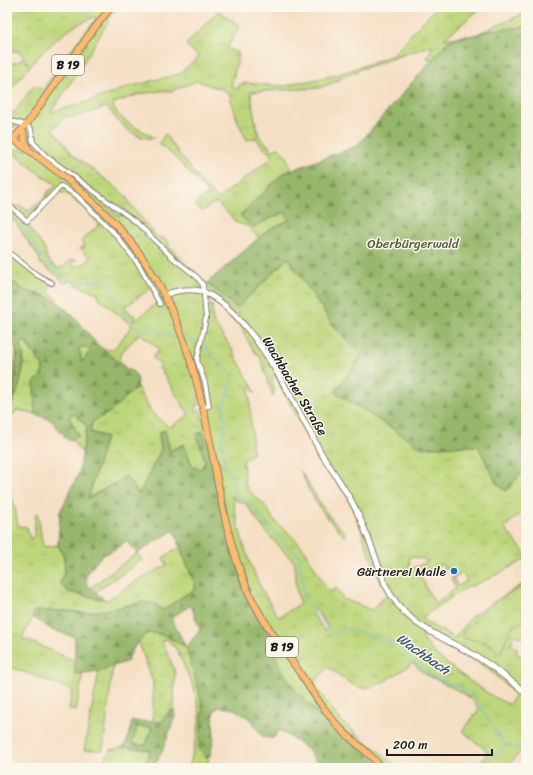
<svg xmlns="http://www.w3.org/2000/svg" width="533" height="775" viewBox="0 0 533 775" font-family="Sriracha,sans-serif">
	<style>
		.grass { fill: url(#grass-tufts); stroke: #6c794b; fill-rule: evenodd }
		.forest { fill: url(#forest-firs); stroke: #596a43; fill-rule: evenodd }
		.park { fill: url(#park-crowns); stroke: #6c794b }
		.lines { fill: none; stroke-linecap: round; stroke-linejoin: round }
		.stream { stroke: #71bae9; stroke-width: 1 }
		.minor-casing { stroke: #887e70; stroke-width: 6 }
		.tertiary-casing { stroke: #887e70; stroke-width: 7 }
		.primary-casing { stroke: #887e70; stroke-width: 8 }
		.minor { stroke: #fff; stroke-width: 4 }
		.tertiary { stroke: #fff; stroke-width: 5 }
		.primary { stroke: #fdbc70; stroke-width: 6 }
		.poi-dot { fill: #1f6fb2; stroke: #fbf7ec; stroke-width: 1.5 }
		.labels { text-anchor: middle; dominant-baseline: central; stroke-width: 3; stroke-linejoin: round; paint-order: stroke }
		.shield { fill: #fbf7ec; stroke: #5f5e5a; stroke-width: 1 }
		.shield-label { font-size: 12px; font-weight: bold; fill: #1c1c1c }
		.park-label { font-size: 13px; fill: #545d3d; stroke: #fbf7ec }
		.street-label { font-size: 13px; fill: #1c1c1c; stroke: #fbf7ec }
		.poi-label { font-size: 13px; fill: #1c1c1c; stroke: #fbf7ec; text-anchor: end }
		.water-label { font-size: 14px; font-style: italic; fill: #3e5b6e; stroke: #fbf7ec }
	</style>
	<defs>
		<pattern id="grass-tufts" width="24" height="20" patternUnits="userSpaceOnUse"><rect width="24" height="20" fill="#bdd67a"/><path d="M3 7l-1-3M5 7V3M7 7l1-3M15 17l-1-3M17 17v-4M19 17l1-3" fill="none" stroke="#a2b769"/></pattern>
		<pattern id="forest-firs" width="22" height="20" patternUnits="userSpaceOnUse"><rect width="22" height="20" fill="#96b76a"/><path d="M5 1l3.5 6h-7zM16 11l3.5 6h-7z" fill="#7a9456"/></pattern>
		<pattern id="park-crowns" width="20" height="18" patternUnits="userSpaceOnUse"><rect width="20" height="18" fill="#bdd67a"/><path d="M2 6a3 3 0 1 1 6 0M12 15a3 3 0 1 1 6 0" fill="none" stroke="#a2b769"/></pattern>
	</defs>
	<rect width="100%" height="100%" fill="#fbf7ec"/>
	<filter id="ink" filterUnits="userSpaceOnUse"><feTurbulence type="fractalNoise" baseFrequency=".025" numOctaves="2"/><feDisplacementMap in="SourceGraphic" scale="8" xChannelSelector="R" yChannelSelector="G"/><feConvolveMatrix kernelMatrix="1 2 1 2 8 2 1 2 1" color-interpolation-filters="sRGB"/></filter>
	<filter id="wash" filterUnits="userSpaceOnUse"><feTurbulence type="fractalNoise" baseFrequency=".012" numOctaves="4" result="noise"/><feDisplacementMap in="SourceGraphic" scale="16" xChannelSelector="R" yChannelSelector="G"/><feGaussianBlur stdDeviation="0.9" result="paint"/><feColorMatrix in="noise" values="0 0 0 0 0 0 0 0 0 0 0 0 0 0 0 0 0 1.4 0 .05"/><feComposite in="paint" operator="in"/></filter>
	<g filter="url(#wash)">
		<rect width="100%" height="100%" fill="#f5dfc4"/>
		<g class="grass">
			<path d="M7,7H68L70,10L75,7H118L114,12L79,70L51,112L85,103L128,87L179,74L199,57L186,45L218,11L240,25L227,48L239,54L231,86L239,89V85L245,83C257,83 288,90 296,82H304L340,74L394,55L411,34L437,7H482L444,39L467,35L448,41L433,59L427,58L433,45L361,69L330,84L319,88L251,92L253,111L259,136L273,150L279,148L286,155L292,170L284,173L240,215L253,227L285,212L289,220L268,230L259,238L247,226L237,223L216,202L202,211L195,205L208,193L175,157L159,144L165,134C181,156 197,180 218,199L273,157L263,147L256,138L247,140L238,122L229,94L224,90L197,81L171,91H160L140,94L114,103L113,107C124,125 139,128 155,138C134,141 118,122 107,107L74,117H65L53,130L63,141L71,153L113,185L127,197L128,201L156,236L167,240L170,249L174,250L175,253L202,280L203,284L207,283L237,308L288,258L333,325L361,356L335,392L424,448L426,447L478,446L497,484L506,490L526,468V510L504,527L526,554V559L488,579L462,590L422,618L424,621L455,638L472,616L526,582V588L488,612C487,629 488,639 502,650L495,636L504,632L503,631L509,627L508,626L512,622L511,621L523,614L526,616V639L511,634L513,641L510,643L518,649L516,653L526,660V754L523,755L520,752C516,757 509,763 507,768H478L488,752L462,731L479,710L474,701L461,692L425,674L413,663C403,670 371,692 360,688C349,684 338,674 328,667L314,683L328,705L343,723L400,768H369L377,763L374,758C350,735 319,718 296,692C286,680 278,664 271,649L278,645L258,617L243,589L239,564L222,502L213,458L202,431L197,435L205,461L201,469L193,468L184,444L170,451L164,430L159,433L161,450L139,494L126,476L87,499L106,437L90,432L92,422L110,412L137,387L152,413L169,427L189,415L159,367L161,365L152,357L160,350L140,333L121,353L119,359L124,367L103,349L113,350L132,326L99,298L98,293L78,286L71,281L64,283L56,275L40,263V259L13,219L10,227L7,224V203L14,208L20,205L28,211L45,198L49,191L54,188L56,184L42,176L16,155L7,158V153H11L16,149L28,150L23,132L26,125L16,122V127H13L7,125V112L14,113L34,85L42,90L83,34L96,19L95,17C57,30 31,64 7,95V88L15,78L7,70V67H10L12,63L19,62L22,58L27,63L28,62L19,51L17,52L14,50L7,57ZM57,191L62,193L67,194L90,214L99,225L81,241L85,247L80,248L91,259L82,265L76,267L72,264L76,260H70L64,266L58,268L53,265L46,257C46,247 39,242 33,233C31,230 29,225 27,221ZM99,196L122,212L119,216L97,198ZM203,285L237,313L241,321L224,304L204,292ZM151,288L159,301L135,321H133L135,316L129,312L125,307ZM205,295L221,306L244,331L243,332L254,351L260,357L273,397L274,391L272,376L275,375L282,390L325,466L345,493L354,511L381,584L382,585L385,582L394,599L392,603L387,594L372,610L341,598L342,597L336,588L334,590L328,591L308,556L307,553L299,543L279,525L272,517L263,503L248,490L245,484L243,461L253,453L249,387L256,393L230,346L213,322L212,305H209L205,308ZM199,391L205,404L208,406L206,409L212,453L201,411L200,410L195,411L197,406L199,405ZM232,496L235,500L246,504L266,532L294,562L296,571V588L300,604L279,617C253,582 240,539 232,496ZM410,556L429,561L409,570ZM442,564L445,570L450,567L455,576L451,579L456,589L439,600V601L435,603L425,586L426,585L420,577ZM463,573L467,581L458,586L453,578ZM315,608L328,627L325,631L312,613ZM422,631C457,650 488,664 515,695L509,704C495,701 438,659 429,647C424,642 421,637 422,631Z"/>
			<polygon points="526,13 526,27 493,30 479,33"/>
			<polygon points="526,147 526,176 525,177 517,160 517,153"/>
			<polygon points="10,256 37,275 52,283 48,291 74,317 50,298 24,290 7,278 7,262"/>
			<path d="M25,341L43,367L42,376L34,382L35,414L18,410L10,416L14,377L13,370L7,359V349C22,371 15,380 12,404C18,389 24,373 24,356C23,352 21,348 20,344Z"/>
			<polygon points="84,346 91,350 82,362 79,348"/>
			<polygon points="74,414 87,426 82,453 71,439 79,435 69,417"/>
			<polygon points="300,470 324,509 332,520 346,533 345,537 323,513 309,490"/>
			<path d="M7,482L16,512L18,526L27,527L30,540L35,533V514L38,513L43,547L58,545C67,561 66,567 60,583L68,592L107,600L137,581L167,565L163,558L180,547L196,588L163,610L153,603L142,602L117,608L82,613L70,611H34L33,617L22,638L75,661V674L83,673L76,711L69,710L72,690L7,666V507L10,506L7,493Z"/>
			<polygon points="137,553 142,560 95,592 90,588"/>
			<polygon points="148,633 162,634 186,647 199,690 203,712 199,748 209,760 206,768 189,768 197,735 200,715 194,688 177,650 166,639 161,641 168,654 175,672 174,711 171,710 168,712 162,722 153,722 153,682 138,640"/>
			<polygon points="113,666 103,750 84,750 99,671"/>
			<polygon points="137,726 152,727 146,745 132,744"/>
			<polygon points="124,747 150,750 145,764 142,764 139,768 100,768 110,750 116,749"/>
		</g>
		<g class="forest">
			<polygon points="526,27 526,147 517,153 517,160 525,177 526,176 526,468 506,491 497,484 478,446 426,447 424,449 335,392 361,356 333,325 288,258 237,308 207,283 268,230 289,220 285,212 253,227 240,216 284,173 357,146 448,41 493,30"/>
			<path d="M7,278L24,290L50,298L74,317L98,345L124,367L133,372L138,379L137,387L110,412L92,422L90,432L106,437L88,499L126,476L139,494L161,450L159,433L165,430L170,451L184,444L193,468L201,469L205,461L197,435L202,431L213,458L239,564L243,589L258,617L278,645L272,649C281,669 291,687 306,702L377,763L369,768H324L318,765L310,751L280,730L273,738L263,737L250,719L234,709L220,707L214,710L213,718L214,737L210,756L206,757L199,748L203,712L199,690L186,647L162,634L148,633C139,640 131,648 128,661L99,671L75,674V637L52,630L33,617L34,611H70L82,613L117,608L142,602L153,603L163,610L196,588L174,530L137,553L126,541L115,549L101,556L87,574L86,580L87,585L105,600L68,592L60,583L65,571L64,556L58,545L60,512L79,473L87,426L74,414L69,417L79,436L68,440L51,420L35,414L34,382L42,376L43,367L25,341L20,344C27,366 20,386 11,407L16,375V348L7,339ZM84,347L91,350L82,362L79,348ZM191,605L200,630L186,647L171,618Z"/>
			<path d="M171,710L174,711L175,716L162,752L152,768H139L142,764H145L150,750L124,747L129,736L132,721L162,722L168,712ZM137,727H152L146,745L132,744Z"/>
		</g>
		<polygon class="park" points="526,584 526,608 523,611 526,620 511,628 500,653 486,642 463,638 463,632 492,603"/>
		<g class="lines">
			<g class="stream">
				<polyline points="102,12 106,7"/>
				<polyline points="7,209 26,230 41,257 66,279 77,282 104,280 111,287 115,298 127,318 136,327 140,329 149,329 180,339"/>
				<polyline points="185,340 200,341"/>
				<polyline points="203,343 221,366 229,372 232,375 233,381 223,407 223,415 226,423 222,438 225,467 233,480 234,494 237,497 251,503 269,528 287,546 298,554 305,601 320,618 328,629 335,633 339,632 344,628 362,632 376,639 393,642 399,646 416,663 437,679 457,686 473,695 479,703 490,723 505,744 513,748 526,747"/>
				<polyline points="487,768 488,762 504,745"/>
			</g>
		</g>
	</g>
	<g filter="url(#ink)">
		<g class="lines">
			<defs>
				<g id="minor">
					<polyline points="7,120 26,125 31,129 33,142 46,156 136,222 173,258 197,277 203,285 206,318 197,360 205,383 209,406 203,407"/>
					<polyline points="7,203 27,221 61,186 76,195 115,234 139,265 160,304"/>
					<polyline points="7,251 37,275 52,283"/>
				</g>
				<path id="tertiary" d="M164,295C176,290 194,287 206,293C255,317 294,404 320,451C332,471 346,489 356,510C368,534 376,559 385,584C406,628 441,635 479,658C495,668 511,681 526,693"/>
				<g id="primary">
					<polyline points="23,132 25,141 28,148"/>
					<path d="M7,135C47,162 86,192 118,227C163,276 189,344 203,408C217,469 223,535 249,593C261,619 279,643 296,667C309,687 322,708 338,726C352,741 369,752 382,768"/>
					<polyline points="13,139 26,125 90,34 111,7"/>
				</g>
			</defs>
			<use href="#minor" class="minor-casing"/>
			<use href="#tertiary" class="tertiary-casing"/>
			<use href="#primary" class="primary-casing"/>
			<use href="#minor" class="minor"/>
			<use href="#tertiary" class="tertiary"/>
			<use href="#primary" class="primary"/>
		</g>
	</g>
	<circle class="poi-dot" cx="454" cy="571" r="4"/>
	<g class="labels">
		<g class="shield">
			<rect x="52" y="55" width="32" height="20" rx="3"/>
			<rect x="266" y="637" width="32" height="20" rx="3"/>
		</g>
		<g class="shield-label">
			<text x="68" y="65">B 19</text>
			<text x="282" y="647">B 19</text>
		</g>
		<g class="park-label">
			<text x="413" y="243">Oberbürgerwald</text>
		</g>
		<g class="street-label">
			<text transform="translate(295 386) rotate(59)">Wachbacher Straße</text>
		</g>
		<g class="poi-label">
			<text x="446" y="571">Gärtnerei Maile</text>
		</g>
		<g class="water-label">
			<text transform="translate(423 654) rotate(35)">Wachbach</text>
		</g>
	</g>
	<rect width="533" height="775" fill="none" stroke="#fbf7ec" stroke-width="24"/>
	<path d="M387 749v6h105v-6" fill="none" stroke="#1c1c1c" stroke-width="2"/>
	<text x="393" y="749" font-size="12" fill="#1c1c1c" stroke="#fbf7ec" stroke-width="3" paint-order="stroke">200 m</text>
</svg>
